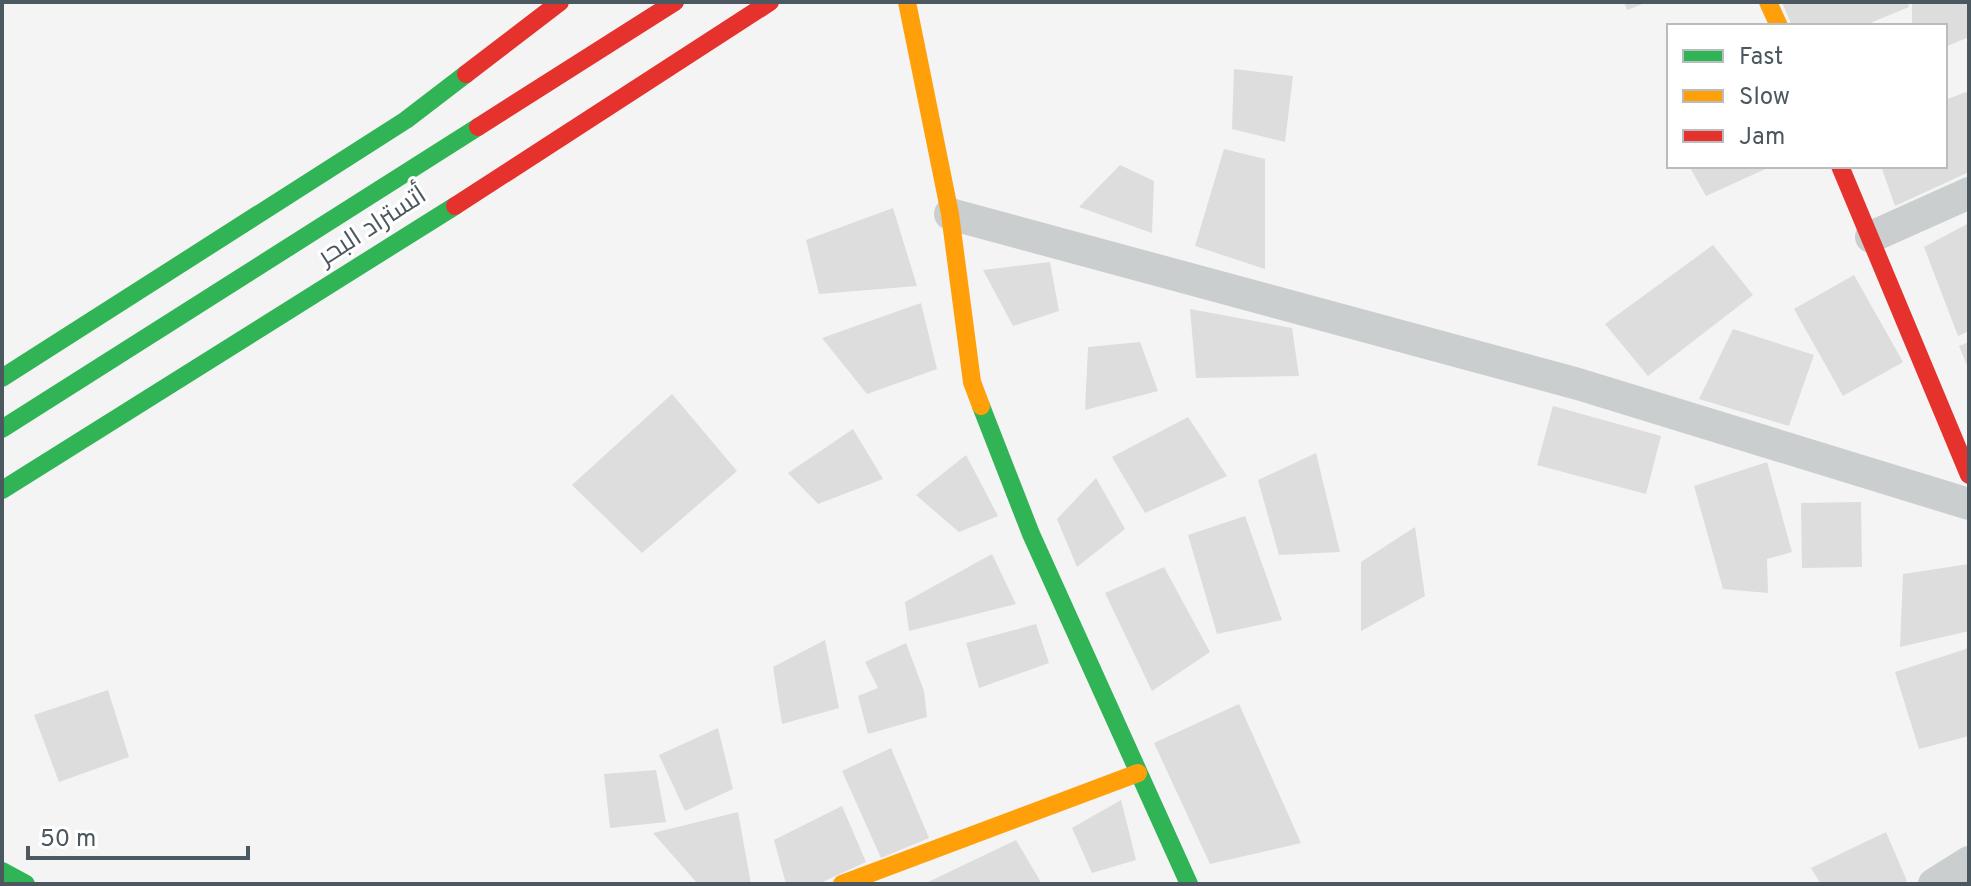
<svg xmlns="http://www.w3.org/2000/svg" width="1971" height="886" viewBox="0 0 1971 886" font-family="Overpass,Cairo,sans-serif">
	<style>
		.building { fill: #ddddde }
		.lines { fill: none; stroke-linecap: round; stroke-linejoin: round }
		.street { stroke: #cbcecf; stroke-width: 32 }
		.fast { stroke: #30b455; stroke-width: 18 }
		.slow { stroke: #ff9f0a; stroke-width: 18 }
		.jam { stroke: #e5322d; stroke-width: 18 }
		.labels { text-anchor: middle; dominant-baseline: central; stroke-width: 6; stroke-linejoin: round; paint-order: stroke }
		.street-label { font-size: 26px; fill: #4b585f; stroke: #fff }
	</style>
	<rect width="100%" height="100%" fill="#f4f4f4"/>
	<g class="building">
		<polygon points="1624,2 1648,2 1627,10"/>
		<polygon points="1782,2 1908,2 1909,7 1863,26 1792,26"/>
		<polygon points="1912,2 1969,2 1969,37 1945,47 1945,26 1912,26"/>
		<polygon points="1234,69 1293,76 1285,142 1232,129"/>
		<polygon points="1969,91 1969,172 1895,206 1881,166 1945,166 1945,100"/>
		<polygon points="1224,149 1265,159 1265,269 1195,246"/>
		<polygon points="1120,165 1154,181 1152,233 1079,207"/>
		<polygon points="1689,166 1772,166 1706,196"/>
		<polygon points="893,208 917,286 819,294 806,240"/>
		<polygon points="1969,223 1969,331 1958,336 1924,247"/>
		<polygon points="1713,245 1753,295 1648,376 1605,324"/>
		<polygon points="1050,262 1059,311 1013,326 983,270"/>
		<polygon points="1854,275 1903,362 1843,396 1794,309"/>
		<polygon points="921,303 937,369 867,394 822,338"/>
		<polygon points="1190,309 1292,328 1299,376 1196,378"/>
		<polygon points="1733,329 1814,355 1789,426 1699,399"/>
		<polygon points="1140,342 1158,391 1085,410 1088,347"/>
		<polygon points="1969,342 1969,370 1959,346"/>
		<polygon points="672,394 737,471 642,553 572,485"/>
		<polygon points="1553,406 1661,436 1646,494 1537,465"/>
		<polygon points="1188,417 1227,476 1145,513 1112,457"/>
		<polygon points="853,429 883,479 818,504 788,473"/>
		<polygon points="1316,453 1340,552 1279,555 1258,480"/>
		<polygon points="966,455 998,516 959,532 916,495"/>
		<polygon points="1767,462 1792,552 1767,559 1768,593 1723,589 1694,486"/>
		<polygon points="1096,478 1125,529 1077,567 1057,519"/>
		<polygon points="1861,502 1862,567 1802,568 1801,503"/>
		<polygon points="1245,516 1282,620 1217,634 1188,535"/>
		<polygon points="1415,527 1425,596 1361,631 1361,562"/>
		<polygon points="992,554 1016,604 909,631 905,602"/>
		<polygon points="1969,564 1969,631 1900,647 1903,574"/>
		<polygon points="1164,567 1210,652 1152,691 1105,593"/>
		<polygon points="1036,624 1049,663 979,688 966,643"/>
		<polygon points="825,640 839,708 782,724 773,667"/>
		<polygon points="906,643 924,691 927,717 868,734 858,696 878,688 865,662"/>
		<polygon points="1969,648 1969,736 1919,749 1895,672"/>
		<polygon points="108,690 129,757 59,782 34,715"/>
		<polygon points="1239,704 1301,843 1210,864 1154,743"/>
		<polygon points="718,728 733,789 685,811 659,755"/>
		<polygon points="891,748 929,838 881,858 842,771"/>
		<polygon points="656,770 666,822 610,828 604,774"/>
		<polygon points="1121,800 1136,860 1092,873 1072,828"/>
		<polygon points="842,806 866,862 818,884 786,884 774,840"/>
		<polygon points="738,812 751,884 698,884 653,833"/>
		<polygon points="1886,832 1907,881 1900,884 1821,884 1811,868"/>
		<polygon points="1016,840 1042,884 924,884"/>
	</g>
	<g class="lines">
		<g class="street">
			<polyline points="950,214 1578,384 1969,504"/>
			<polyline points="1871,237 1969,193"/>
			<polyline points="1934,884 1969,862"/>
		</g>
		<g class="fast">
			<polyline points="2,378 406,120 466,74"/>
			<polyline points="981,406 1031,534 1189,884"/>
			<polyline points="2,429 478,127"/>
			<polyline points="2,490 455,206"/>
			<polyline points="2,871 26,884"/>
		</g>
		<g class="slow">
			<polyline points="907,2 950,214 972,382 981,406"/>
			<polyline points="1768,2 1779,26"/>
			<polyline points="842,884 1138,773"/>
		</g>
		<g class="jam">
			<polyline points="466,74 560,2"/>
			<polyline points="478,127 675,2"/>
			<polyline points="1840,166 1969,475"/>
			<polyline points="455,206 770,2"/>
		</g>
	</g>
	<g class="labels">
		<g class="street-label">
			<text transform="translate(373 227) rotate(-33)">أتستراد البحر</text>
		</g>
	</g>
	<rect width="1971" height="886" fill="none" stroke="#4b585f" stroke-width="8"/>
	<rect x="1667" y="24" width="280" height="144" fill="#ffffff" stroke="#b7bcbf" stroke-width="2"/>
	<rect x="1683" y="50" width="40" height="12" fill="#30b455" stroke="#b7bcbf" stroke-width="2"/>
	<text x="1739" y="64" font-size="24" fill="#4b585f">Fast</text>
	<rect x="1683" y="90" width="40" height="12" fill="#ff9f0a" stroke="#b7bcbf" stroke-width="2"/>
	<text x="1739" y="104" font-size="24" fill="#4b585f">Slow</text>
	<rect x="1683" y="130" width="40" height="12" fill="#e5322d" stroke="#b7bcbf" stroke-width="2"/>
	<text x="1739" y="144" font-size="24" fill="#4b585f">Jam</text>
	<path d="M28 846v12h220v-12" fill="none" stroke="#4b585f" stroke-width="4"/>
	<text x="40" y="846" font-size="24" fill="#4b585f" stroke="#ffffff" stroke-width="6" paint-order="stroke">50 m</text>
</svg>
